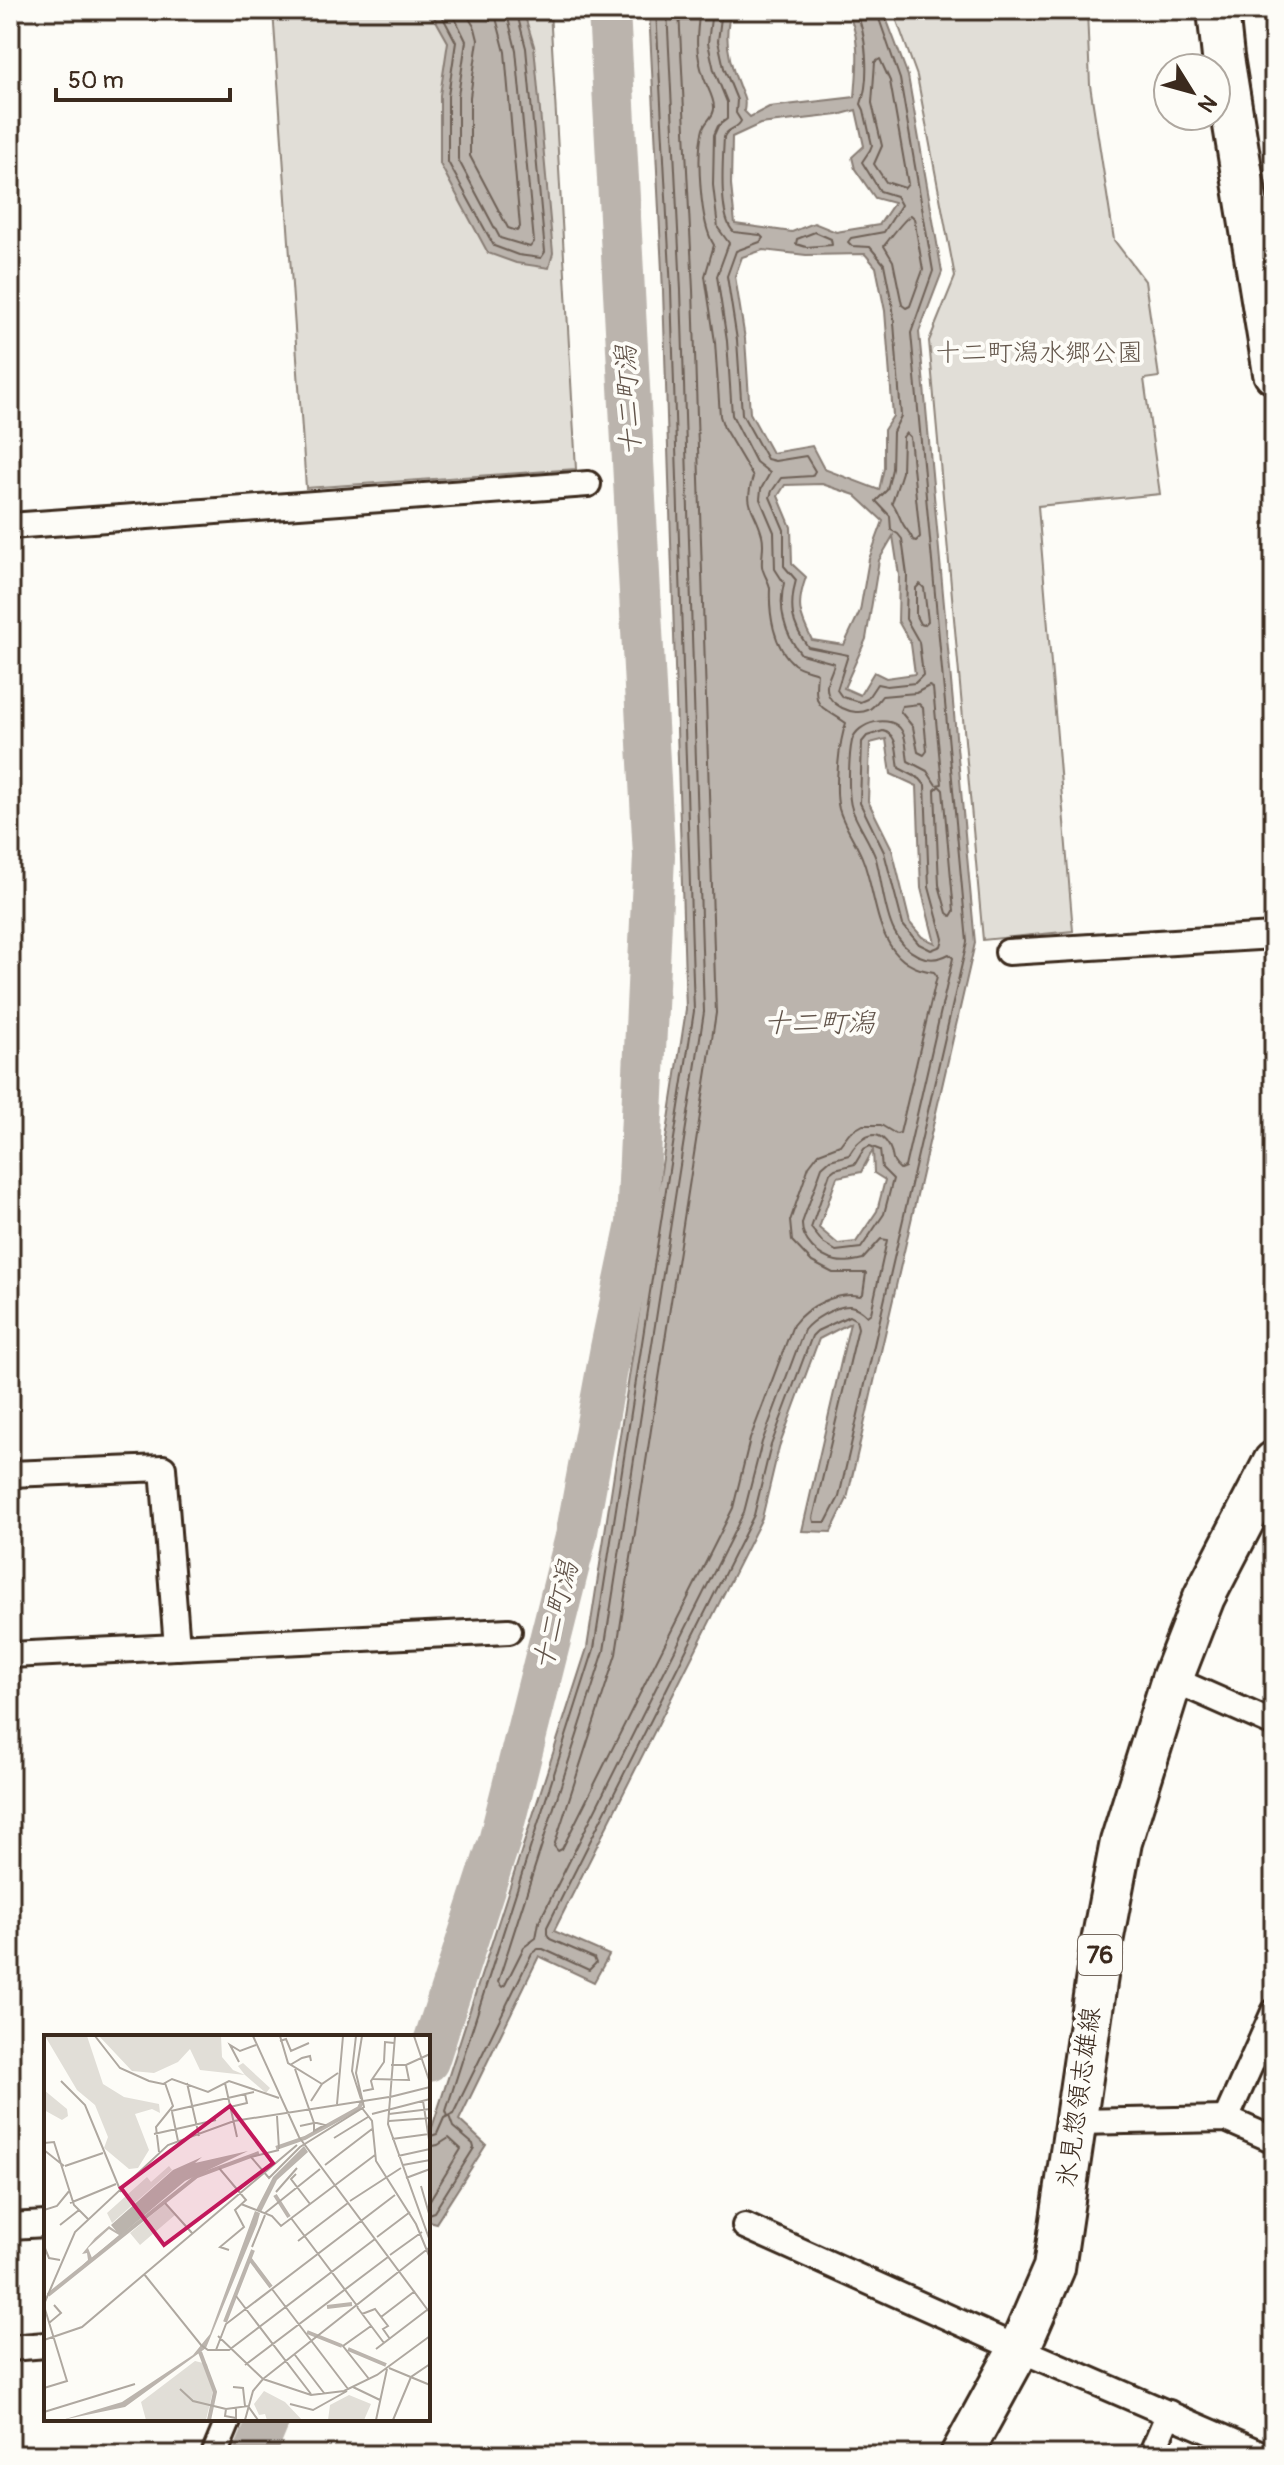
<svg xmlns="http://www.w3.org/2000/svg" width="1284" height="2465" viewBox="0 0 1284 2465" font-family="Pangolin,'Klee One',sans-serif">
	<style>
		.green { fill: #e1ded7; stroke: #8e847a; stroke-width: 2 }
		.water { fill: #bbb4ad; stroke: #887d74; stroke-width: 2; fill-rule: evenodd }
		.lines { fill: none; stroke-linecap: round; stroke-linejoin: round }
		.shore { stroke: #6e6157; stroke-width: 2 }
		.river { stroke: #bbb4ad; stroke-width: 42 }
		.street-casing { stroke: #3b2a1e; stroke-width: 30 }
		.primary-casing { stroke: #3b2a1e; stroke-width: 46 }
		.street { stroke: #fdfcf7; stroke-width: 24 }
		.primary { stroke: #fdfcf7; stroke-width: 40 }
		.labels { text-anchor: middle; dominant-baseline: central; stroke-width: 8; stroke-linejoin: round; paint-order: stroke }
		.shield { fill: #fdfcf7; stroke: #75695f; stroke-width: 2 }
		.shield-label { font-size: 24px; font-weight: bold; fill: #3b2a1e }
		.park-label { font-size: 26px; fill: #64574c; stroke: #fdfcf7 }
		.street-label { font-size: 26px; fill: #3b2a1e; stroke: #fdfcf7 }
		.water-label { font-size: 28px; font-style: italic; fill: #615349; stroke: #fdfcf7 }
		.inset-river { fill: none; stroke: #bbb4ad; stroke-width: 4 }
		.inset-road { fill: none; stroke: #afa8a0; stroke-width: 2 }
		.view { fill: #c2185b; fill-opacity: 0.15; stroke: #c2185b; stroke-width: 4 }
		.inset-edge { fill: none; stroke: #3b2a1e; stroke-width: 4 }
	</style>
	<rect width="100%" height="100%" fill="#fdfcf7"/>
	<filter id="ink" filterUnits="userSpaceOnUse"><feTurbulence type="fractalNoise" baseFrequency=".0125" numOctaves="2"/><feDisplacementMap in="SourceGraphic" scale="16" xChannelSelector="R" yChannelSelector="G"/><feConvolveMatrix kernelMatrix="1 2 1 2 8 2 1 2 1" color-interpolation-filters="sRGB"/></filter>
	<g filter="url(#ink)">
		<g class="green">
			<polygon points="273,10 550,10 576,469 306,488"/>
			<polygon points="893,10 1087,10 1090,85 1114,240 1145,281 1159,377 1144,379 1160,494 1038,506 1073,931 983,940 929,341 955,277 917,76"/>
		</g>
		<g class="water">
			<polygon points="430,10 523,10 534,46 553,253 549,268 516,263 488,253 440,164 440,95 448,42"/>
			<path d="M649,10H732C722,35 729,62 739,86C744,97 746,99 744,111L750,117L769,107L855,97C857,69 862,35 846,10H883L908,76L942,272L919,332L975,943L847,1499L831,1532L802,1531L850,1323L819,1339L779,1447L762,1518L554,1931L609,1955L594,1982L539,1956L459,2120L486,2145L436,2223L428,2221V2140L587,1648L686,1010L663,291ZM856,110L864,146L852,157L855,169L875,198L894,203L879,225L836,232L814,223L792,232L735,224L731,185L732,137L760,124L838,115ZM763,250L806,255L865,254L876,267L885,311L893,416L884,430V468L879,490L824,469L812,446L772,453L750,413L745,339L735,276L742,257ZM822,484L855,495L883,521L869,559L860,611L844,645L812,640C799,615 796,605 806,577L792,564L791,527L778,496L785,485ZM893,536L899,575L898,621L911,644L915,674L886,678L874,672L860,695L844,688L866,639L879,560ZM886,739L891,774L917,786L921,888L935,943L922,937L910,923L892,849L868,801L870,743ZM873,1150L874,1173L885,1180L877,1211L856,1242L838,1244L819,1228L837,1177L861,1172Z"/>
		</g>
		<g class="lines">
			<g class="shore">
				<polyline points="439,10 456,42 448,96 448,162 494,246 518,255 541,258 545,252 526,48 516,10"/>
				<polyline points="451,10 466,41 458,96 458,159 500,238 530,247 534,242 516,50 506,10"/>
				<polyline points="464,10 475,28 478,40 470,97 470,156 508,228 517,231 520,227 505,52 494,10"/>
				<path d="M667,10L681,290L704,1012L604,1651L498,1982L502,1987L505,1985L524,1947L536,1938L539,1922L744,1512L762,1442L804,1330C812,1320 836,1305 850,1306C857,1307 862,1311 867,1316L871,1313L887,1240L881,1239L863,1259C855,1261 844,1263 836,1261C819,1258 801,1240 802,1223L822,1167L830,1160L849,1155C857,1141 876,1123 889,1146C895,1157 889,1160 900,1169L905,1167L953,958L949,954C927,966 905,953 894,931C884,911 882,881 876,859C870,841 858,826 852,809C847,796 849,754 852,741C856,722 892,713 902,731C907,739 906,752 908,761L927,771L936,785L942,784L933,688L929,686L916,693L882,696C878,701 874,707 868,710C854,717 827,705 827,688C826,680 833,671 834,663L801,654C784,634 778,607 784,583L775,569L774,532L760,499L761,489L770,473L756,462L732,415L727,341L717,276L729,243L718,228L713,185L714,135L718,126L727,119V102L714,70L708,43L712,10"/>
				<path d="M679,10L693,290L716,1013L616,1654L554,1846L558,1851L562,1849L733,1508L750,1439L793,1325C807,1306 838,1291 860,1296L863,1294L866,1273H833L812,1262L792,1241L790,1221L809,1166L819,1153L840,1145L849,1133L863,1125H881L896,1134L900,1133L937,976L934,972C875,966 879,902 863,860C857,843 844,827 839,809C834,789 839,742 846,723C820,704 813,711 817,673C809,670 801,669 794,664C773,647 769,613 770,589C770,582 763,575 762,566C761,556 765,546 762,535C755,508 743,508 753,477L724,428L720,416L715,342L705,276L714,245C700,224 696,153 703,129C706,120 715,116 714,107C714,98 707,87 704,78C695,52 696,36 700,10"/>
				<path d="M722,10L718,41L724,68L737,100L736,113L741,121C738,129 727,128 724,137C723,157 718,219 734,232L760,235L763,238L760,242L736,251L727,276L737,340L742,414L767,459L775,461L806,456L815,471L812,476L781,478L772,491L770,497L784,530V566L796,580C789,607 791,624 808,647L848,655L837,690L842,697L860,702L867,699L877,684L887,686L915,683L923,675L919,642L906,619L907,575L902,539L898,534L891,530L890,516L876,501L887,490L892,469L893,432L901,416L893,309L884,264L870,247L852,246L848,242L851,238L884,232L901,205L896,196L880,191L862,162L870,150L872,145L864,110L861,104C870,80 867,33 855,10"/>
				<polygon points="880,59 890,81 908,184 905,188 886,182 874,164 882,146 872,103 875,62"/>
				<path d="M911,215L914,218L923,270L910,306L906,308L902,305L893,261L884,246C890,238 904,219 911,215Z"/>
				<polygon points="815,232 831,239 832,245 806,247 796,244 797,239"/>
				<path d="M906,433L910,437L920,537L916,541L913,540C910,532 906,530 903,524C899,518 898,510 892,503L902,472L903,437Z"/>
				<polygon points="920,584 924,588 928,621 924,625 920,624 916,616 916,588"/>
				<polygon points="919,704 923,708 927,751 924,755 918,752 913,727 900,711 902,706"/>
				<path d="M883,731C899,734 896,755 899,768L920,779L925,785L929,887L943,939L941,946L931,950L919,944L903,925L884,852L860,803L862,742L867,736Z"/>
				<polygon points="939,786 943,790 954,911 951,916 947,913 939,885 935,790"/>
				<polygon points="870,1146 880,1150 882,1168 893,1179 884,1214 861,1248 836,1251 823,1243 811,1228 830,1173 835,1169 855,1164 864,1149"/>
				<polyline points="428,2137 437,2134 444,2118 448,2116 446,2111 594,1649 694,1011 671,290 656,10"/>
				<polyline points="428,2147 438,2145 449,2138 461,2149 428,2203"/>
				<polyline points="428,2214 434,2212 474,2148 473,2144 453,2127 449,2116 453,2114 532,1953 538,1949 543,1949 589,1970 596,1963 594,1958 550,1939 547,1934 547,1927 754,1515 771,1445 812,1336 817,1331 849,1316 856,1320 858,1328 813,1518 814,1522 826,1522 839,1497 967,942 911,333 933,271 900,79 876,10"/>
			</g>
			<g class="river">
				<polyline points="428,2061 499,1842 576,1537 611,1348 637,1224 654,856 609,10"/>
				<polyline points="254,2455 269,2419"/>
			</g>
			<defs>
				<g id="street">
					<polyline points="10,526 588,484"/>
					<polyline points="1008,952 1274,936"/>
					<polyline points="10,1474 163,1468 177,1647"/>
					<polyline points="10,1655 509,1631"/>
					<polyline points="1172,1679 1274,1724"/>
					<polyline points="1226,2119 1274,2012"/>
					<polyline points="1076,2122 1226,2119 1274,2140"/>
					<polyline points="10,2226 46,2224"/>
					<polyline points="745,2226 1019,2349 1264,2455"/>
					<polyline points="10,2348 46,2345"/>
					<polyline points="214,2455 229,2419"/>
					<polyline points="1151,2455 1169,2413"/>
				</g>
				<g id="primary">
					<polyline points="1218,10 1223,57 1274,373"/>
					<polyline points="961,2455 1019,2349 1054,2268 1102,1942 1121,1842 1172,1679 1204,1597 1274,1462"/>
				</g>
			</defs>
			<use href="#street" class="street-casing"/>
			<use href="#primary" class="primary-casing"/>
			<use href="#street" class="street"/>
			<use href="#primary" class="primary"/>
		</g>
	</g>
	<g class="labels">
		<rect class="shield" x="1078" y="1935" width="44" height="40" rx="6"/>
		<g class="shield-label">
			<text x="1100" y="1955">76</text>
		</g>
		<g class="park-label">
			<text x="1039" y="353">十二町潟水郷公園</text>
		</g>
		<g class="street-label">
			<text transform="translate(1079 2097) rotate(-82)">氷見惣領志雄線</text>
		</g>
		<g class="water-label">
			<text transform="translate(629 401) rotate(-93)">十二町潟</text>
			<text x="819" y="1023">十二町潟</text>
			<text transform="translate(556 1616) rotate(-76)">十二町潟</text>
		</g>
	</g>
	<g transform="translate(44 2035)">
		<rect width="386" height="386" fill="#fdfcf7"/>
		<path d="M1,1H43L59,49L80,62L115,69L116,78L108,74L91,79L105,115L94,133L85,134L60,113L64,102L51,70L33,55ZM55,1H177L178,22L189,35L201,40L194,31L199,28L226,53L222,58L201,40L156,35L146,14L134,27L110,38L88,36ZM0,55L23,74L24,81L18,85L0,75ZM125,131L128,135L68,188L63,178L103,142L107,147ZM121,169L131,180L96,210L86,198ZM151,326L163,329L169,356L162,385H102L97,367ZM220,356L241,367L258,385H223L221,379L215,380L210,369ZM305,360L327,369L320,385H284L286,370Z" fill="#e1ded7"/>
		<path d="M260,111L264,117L233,145L217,177L212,175L229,142ZM204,116L141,146L19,249L44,225L43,218L38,219L51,203L65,191L72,196L67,190L129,135L158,122L151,128ZM65,194L75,200L48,223L44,213ZM211,176L216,178L213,189L162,313L81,372L18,385L78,367L149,320L166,299Z" fill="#bbb4ad" fill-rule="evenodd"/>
		<path class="inset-river" d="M232,113L261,103L315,73L319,65M231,160L245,182M206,224L227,252M4,260L153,141L215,118M283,272L308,269M181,287L209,215M263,297L298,311M304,314L342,330M156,317L171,357L165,385"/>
		<path class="inset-road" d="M51,1L76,33L105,46L119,49L128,44L164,57L185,46L235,63M209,1L255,102L386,278M236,1L244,28L278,49M312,1L308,36L317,64M351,1L344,89L386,206M370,1L386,48M236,6L242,4L247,16L265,8M195,27L186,10L196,16L212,10M246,30L258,23L266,21L267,26M347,30H362L386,19M251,34L270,88L256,91M329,44L365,45L362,30M17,46L41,70L77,157M143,48L155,101M181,48L193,102M319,56L329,54L327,46L340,27L341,7L350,8M346,62L386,52M267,66L278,49L294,38M379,66L386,111M293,69L299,1M186,72L203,68L201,59M318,73L328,86L332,126L372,189L386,223M127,76L210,57M128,77L134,106M328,79L386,64M345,79L386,74M233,81L235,114M345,86L386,83M270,88H273L281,90L270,96ZM110,99L172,85M290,103L324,82M348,104L385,99M0,108L10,107L30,170L44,184M0,115L20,131M235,115L207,122L225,143L256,112L320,72L312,38L318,1M115,117L112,92L129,71L121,48M354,121L386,114M281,130L328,94M359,130L386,125M21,131L59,118M175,133L202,165L191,175L200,192L176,212L185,215M252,139L247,144L266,169M362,143L386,134M377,151L386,182M232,157L253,133M306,166L357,133M26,168L72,149M121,168L148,198M197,169L228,181L237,191L331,120M0,175L13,171L26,155M221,178L276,134M247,183L314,272M16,190L35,175M333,202L366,177M254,206L304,168M0,211L5,223L16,225M208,212L221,180M346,220L378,197M100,239L157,310L164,315H185L331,204M228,254L304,354M192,261L267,359M0,269L31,197L124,110L190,86L345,62M0,271L23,346L0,353M313,272L340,308M318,279L331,274L344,291L339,294L346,304M337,282L371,256M5,288L17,278L10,270M174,301L219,344L386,212M0,305L38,292L253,110M332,314L383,275M172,315L182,289L351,160M251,320L280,358M201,330L344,222M345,333L386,350M325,344L299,311L327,291M189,352L199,353L201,371M309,352L336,365M136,354L149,366L182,374L204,371L214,385M246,369L269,375L303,356M182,374L181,381L192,383V372M0,377L91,349M201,385L209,356L219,344L267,360L300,356L333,340L386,301M332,385L343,334M349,385L367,342L386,329"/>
		<path class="view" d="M186,71L229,128L120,210L77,153Z"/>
		<rect width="386" height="386" class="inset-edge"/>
	</g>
	<rect width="1284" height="2465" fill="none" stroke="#fdfcf7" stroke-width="40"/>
	<rect x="20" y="20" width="1244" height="2425" fill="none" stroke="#3b2a1e" stroke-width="3" filter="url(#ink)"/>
	<g transform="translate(1192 92) rotate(127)"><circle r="38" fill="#fdfcf7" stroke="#afa8a0" stroke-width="2"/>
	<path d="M0-6L14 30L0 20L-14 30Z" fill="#3b2a1e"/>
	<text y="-12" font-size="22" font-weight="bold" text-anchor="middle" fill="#3b2a1e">N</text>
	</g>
	<path d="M56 88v12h174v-12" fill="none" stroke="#3b2a1e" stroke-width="4"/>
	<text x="68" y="88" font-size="24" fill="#3b2a1e" stroke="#fdfcf7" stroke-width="6" paint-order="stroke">50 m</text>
</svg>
